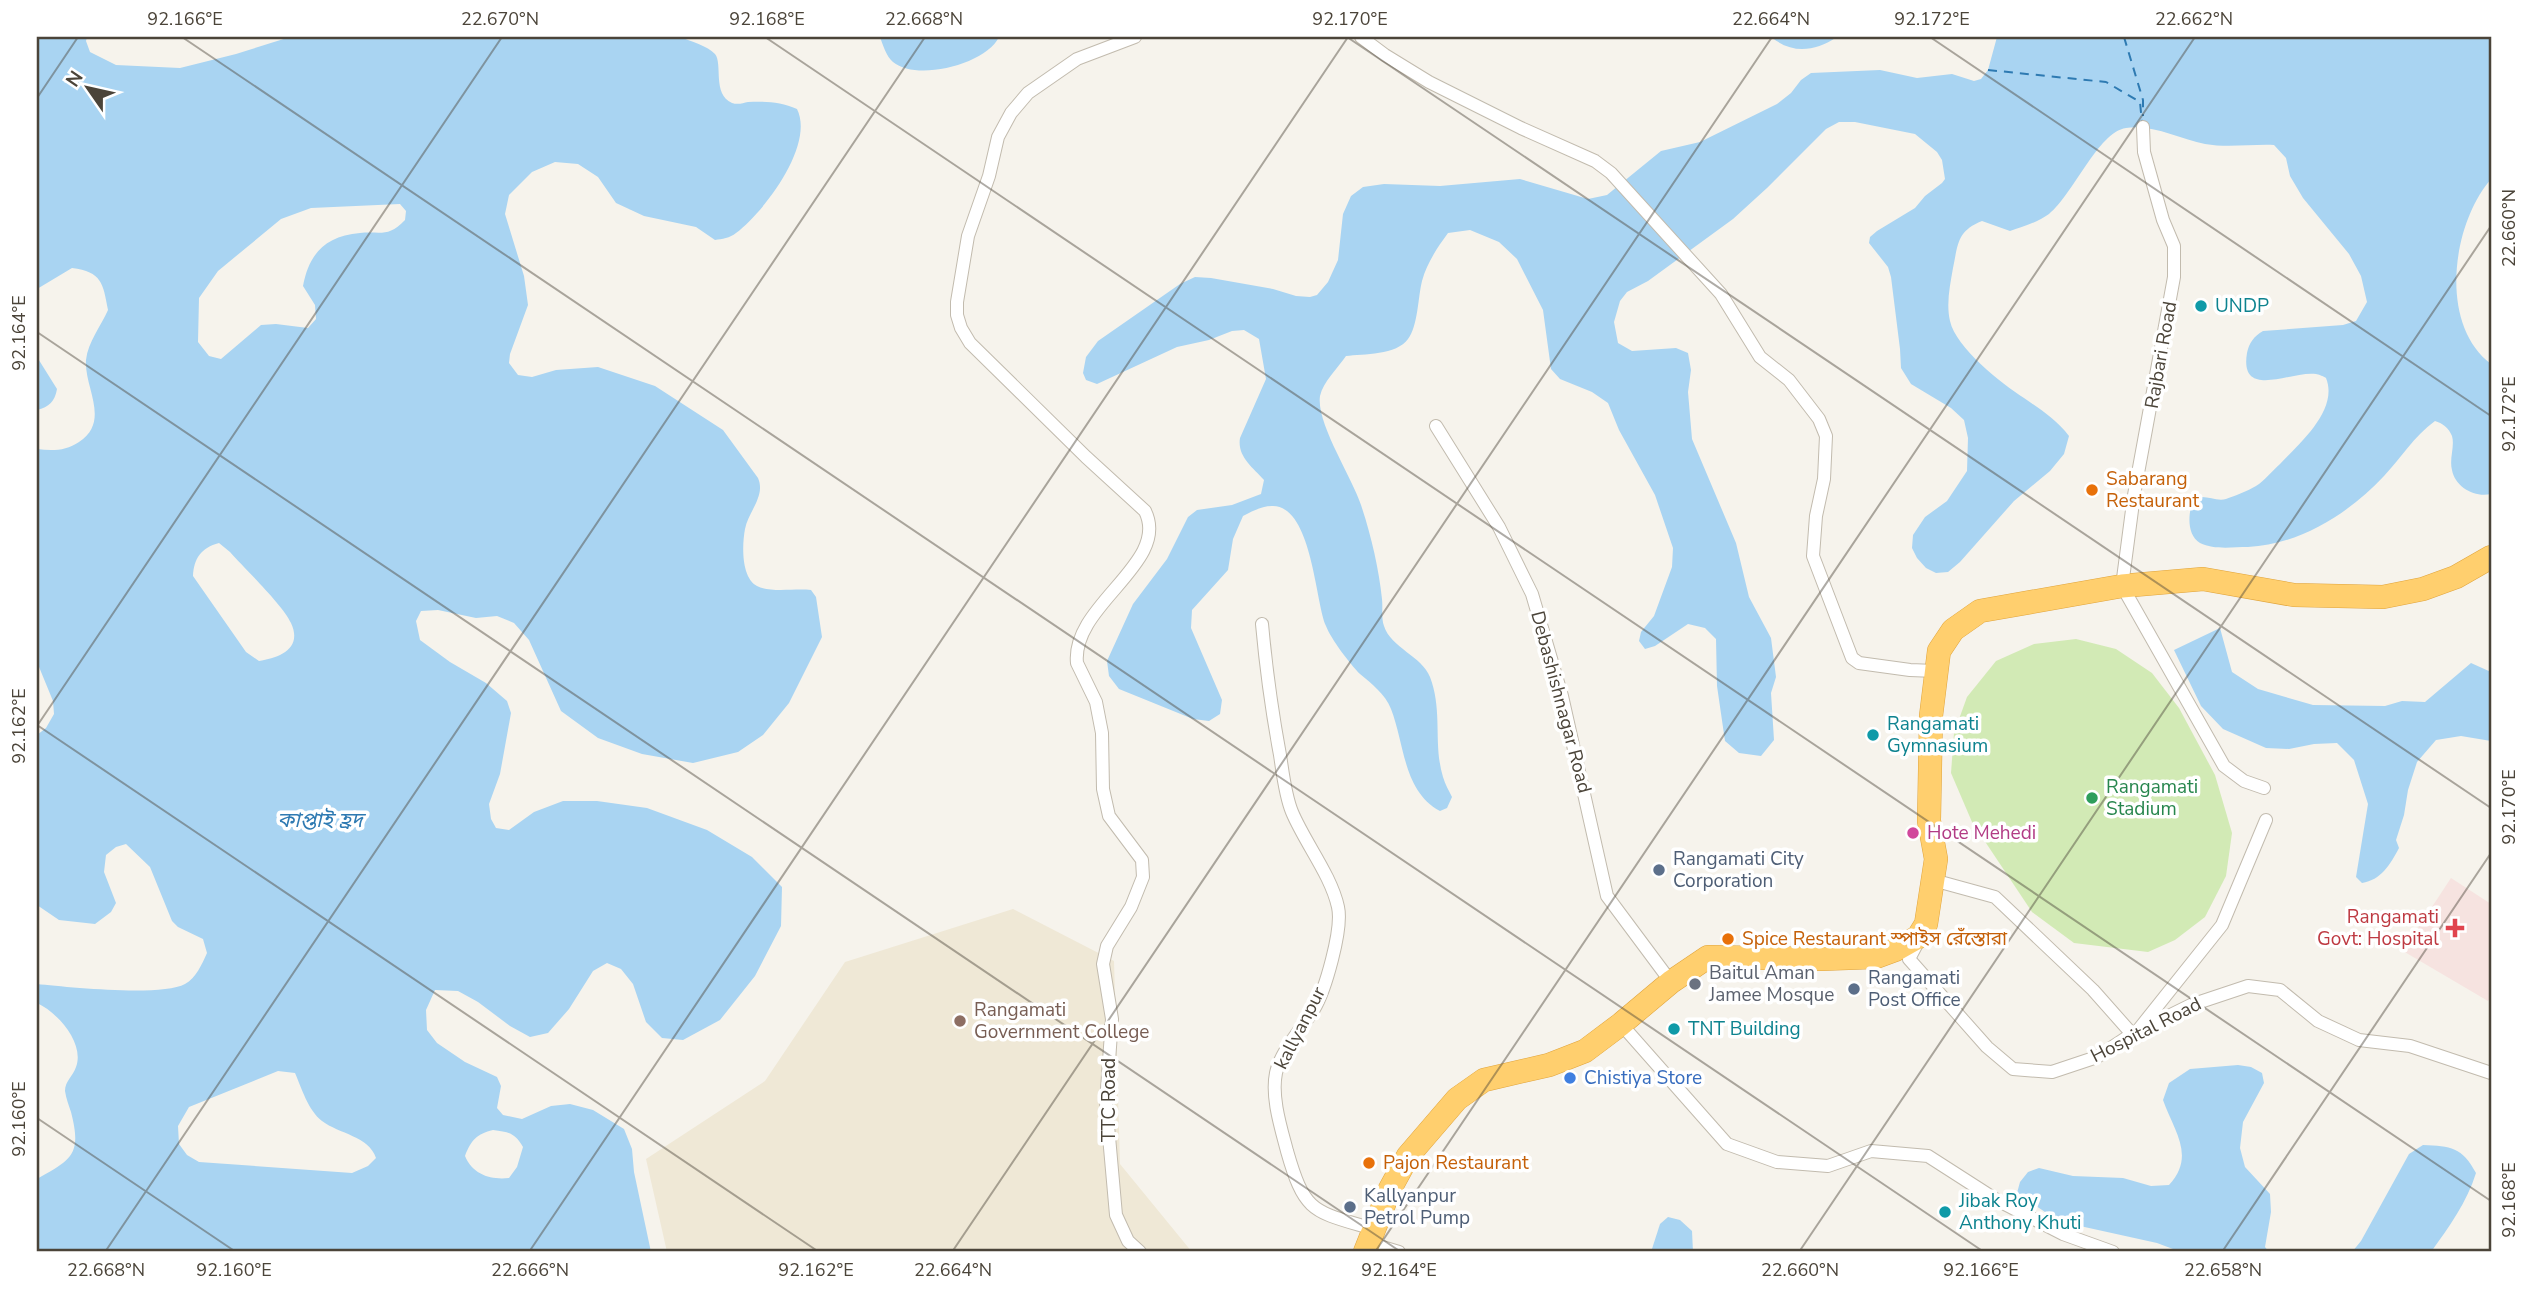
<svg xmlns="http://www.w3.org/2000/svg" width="2528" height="1289" viewBox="0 0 2528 1289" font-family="'Nunito Sans','Noto Sans Bengali',sans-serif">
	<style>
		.education { fill: #efe8d6 }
		.medical { fill: #f6e3e0 }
		.green { fill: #d2eab5 }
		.water { fill: #a9d4f2; fill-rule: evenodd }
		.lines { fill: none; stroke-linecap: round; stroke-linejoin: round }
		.ferry { stroke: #2e7ab2; stroke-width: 2; stroke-dasharray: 9 7; stroke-linecap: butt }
		.street-casing { stroke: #c2bbae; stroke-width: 14 }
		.highway-casing { stroke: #e0a43c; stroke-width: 24 }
		.street { stroke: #fff; stroke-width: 12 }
		.highway { stroke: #ffcf6e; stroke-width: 23 }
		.ticks { fill: none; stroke: #4b4439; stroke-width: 2; stroke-opacity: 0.45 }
		.culture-dot { fill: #0f9aa8; stroke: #fff; stroke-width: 2.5 }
		.food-dot { fill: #e8710a; stroke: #fff; stroke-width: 2.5 }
		.leisure-dot { fill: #2e9e5b; stroke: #fff; stroke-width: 2.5 }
		.hotel-dot { fill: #d1479c; stroke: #fff; stroke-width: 2.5 }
		.service-dot { fill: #5c6f8a; stroke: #fff; stroke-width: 2.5 }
		.health-dot { fill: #e0444e; stroke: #fff; stroke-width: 2.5 }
		.worship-dot { fill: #6b7280; stroke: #fff; stroke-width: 2.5 }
		.education-dot { fill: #8d6e63; stroke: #fff; stroke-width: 2.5 }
		.shop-dot { fill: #3f7fe0; stroke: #fff; stroke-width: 2.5 }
		.labels { text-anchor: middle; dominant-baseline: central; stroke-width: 7; stroke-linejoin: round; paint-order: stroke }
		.culture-label { font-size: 19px; fill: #0d838f; stroke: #fff; text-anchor: start }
		.street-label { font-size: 19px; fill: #4b4439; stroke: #fff }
		.food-label { font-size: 19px; fill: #c56008; stroke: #fff; text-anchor: start }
		.leisure-label { font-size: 19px; fill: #27864d; stroke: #fff; text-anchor: start }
		.hotel-label { font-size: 19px; fill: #b23c85; stroke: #fff; text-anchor: start }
		.service-label { font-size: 19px; fill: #4e5e75; stroke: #fff; text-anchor: start }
		.health-label { font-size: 19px; fill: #be3a42; stroke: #fff; text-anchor: end }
		.worship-label { font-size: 19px; fill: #5b616d; stroke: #fff; text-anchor: start }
		.education-label { font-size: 19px; fill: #785e54; stroke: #fff; text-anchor: start }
		.shop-label { font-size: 19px; fill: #366cbe; stroke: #fff; text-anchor: start }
		.water-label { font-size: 21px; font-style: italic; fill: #2e7ab2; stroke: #fff }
		.neatline { fill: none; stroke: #4b4439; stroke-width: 2.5 }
		.ticks-label { font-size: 18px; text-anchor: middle; fill: #4b4439 }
	</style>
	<rect width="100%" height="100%" fill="#f6f3ec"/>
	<polygon class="education" points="1013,909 1114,961 1120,1164 1192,1252 667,1252 646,1159 765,1081 845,962"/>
	<polygon class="medical" points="2451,878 2491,904 2491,996 2488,1001 2403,951"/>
	<polygon class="green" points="2076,639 2116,649 2152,673 2179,708 2215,775 2232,833 2226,876 2205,917 2175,940 2148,952 2074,943 2032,912 1972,822 1951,773 1954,733 1967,697 1996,661 2034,644"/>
	<g class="water">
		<path d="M37,37H87L86,41L90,52L116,65L180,68L236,54L290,37H680C690,41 708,46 715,54C723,64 712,94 732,103C738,105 743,103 748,102C765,101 781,102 797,109C815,145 764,212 736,233C730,238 722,239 715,240L696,227L644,216L616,203L598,177L578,164L555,162L532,172L509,195L505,214L524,276L528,305L510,354L509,363L518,375L532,377L556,370L598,367L655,386L723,430L758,478C766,496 748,512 745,529C742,545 741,577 757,586C771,593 795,588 811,590L816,597L822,637L789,703L763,735L738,752L693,763L642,754L598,738L561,711L529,640L514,623L497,616L476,618L438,610L421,611L416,621L420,640L450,662L486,683L507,701L511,713L500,774L489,804L491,819L496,828L509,830L534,812L563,801H597L647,808L707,830L752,857L782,887L781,926L755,976L720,1020L683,1040L662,1038L646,1022L633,984L621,969L607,963L593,971L569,1009L548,1033L530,1037L510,1026L478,1002L458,991L435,990L426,1010L427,1030L437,1043L465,1062L497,1077L501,1086L497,1108L503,1115L522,1119L551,1106L570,1104L593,1110L624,1129L632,1149L634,1172L651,1252H37V1179C72,1159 82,1155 71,1112C69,1106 66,1098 65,1091C65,1081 73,1076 76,1067C85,1043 57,1012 37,1003V984C67,987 161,997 185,984C196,978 202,964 207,953L203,939L178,927L172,921L150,867L126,844L116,847L106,855L104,872L116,903L111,912L95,924L59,920L37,905V735L46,728L54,714L53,701L37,662V449C52,451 66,451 79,442C111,421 84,388 86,360C88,342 101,326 108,310C103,283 102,272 72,268L37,289ZM400,204L406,211L405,220C388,238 381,231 360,233C325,236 309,254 303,286L315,305L316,319L308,328L276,324L261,325L221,359L209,356L198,342L199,298L218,271L281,219L311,208ZM219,543L230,552C245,569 283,605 291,623C303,649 279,658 259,661L246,652L193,576C194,558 201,548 219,543ZM278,1071L295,1073C302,1089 308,1110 322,1121C339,1134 369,1136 376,1158L368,1166L352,1173L199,1162L187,1155L179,1144L178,1126L189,1107ZM493,1130C509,1132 515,1133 523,1147L517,1167L509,1178C491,1180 473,1175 465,1156C471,1140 477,1134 493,1130Z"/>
		<path d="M880,37H999C986,64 917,82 893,62C886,56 883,45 880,37Z"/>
		<path d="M1771,37H1837C1814,52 1792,54 1771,37Z"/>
		<path d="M1997,37H2491V179C2452,224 2438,324 2491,364V494C2475,498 2455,487 2452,470C2449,459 2455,446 2452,436C2449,428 2442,423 2435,421C2414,436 2401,458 2384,476C2348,514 2301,544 2248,547C2232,547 2214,550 2200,543C2186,535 2188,511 2194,499C2204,493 2215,502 2226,499C2234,496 2248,491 2256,486C2264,481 2272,471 2280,464C2299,444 2339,410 2326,378C2325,377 2318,374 2316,374C2293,370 2239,401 2247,353C2249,343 2254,336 2263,331L2343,325L2356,321L2367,302L2361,276L2349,254L2303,198L2290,176L2286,158L2274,145C2252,144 2227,148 2205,144C2180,139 2152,124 2126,128C2098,132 2073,195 2049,214C2038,222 2022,227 2010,231L1982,221C1957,231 1958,244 1953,268C1950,286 1946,303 1950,321C1956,348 2001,383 2024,398C2041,410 2056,419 2069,436L2064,454L2050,471L2014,501L1960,562L1948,572L1936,573L1926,568L1917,558L1912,548L1913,535L1925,517L1947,501L1967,471L1968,438L1964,420L1951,408L1911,384L1901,368L1900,349L1891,277L1888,267L1869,243L1870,237L1877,231L1915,208L1925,196L1942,183L1945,179L1942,160L1937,152L1915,134L1855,122H1839L1826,129L1767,188L1733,219L1648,281L1627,292L1620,301L1614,322L1618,343L1632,351L1676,348L1688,353L1691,370L1688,392L1692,439L1736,543L1749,597L1771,638L1776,677L1771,693L1774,740L1761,756L1739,753L1725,741L1717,686L1716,639L1705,628L1688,624L1655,646L1645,649L1639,641L1641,632L1654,616L1672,567L1673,548L1655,495L1619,430L1608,403L1592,392L1560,379L1551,369L1543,310L1517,259L1499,242L1470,230L1448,233C1437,248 1427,263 1422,281C1418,297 1418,326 1408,339C1397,355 1363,354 1346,356C1338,368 1323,382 1320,396C1316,423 1352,477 1361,505C1371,535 1379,569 1382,599C1383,608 1381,618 1384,626C1391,648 1422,656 1430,677C1443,711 1433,744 1443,777C1445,784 1449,791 1452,797L1447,808L1440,811C1403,791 1405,745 1391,709C1385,694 1372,684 1360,674C1350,664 1331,639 1326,626C1315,600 1312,507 1273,506C1261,506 1253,511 1243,516L1233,539L1228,570L1192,610L1191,628L1222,700L1220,714L1209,721L1193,719L1119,689L1109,676L1107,661L1133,604L1167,559L1188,517L1197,510L1232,505L1261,494L1264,480C1252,467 1237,456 1240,438L1266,379L1259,339L1244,330L1232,331L1209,340L1177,347L1097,384L1086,380L1083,373L1086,357L1098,341L1180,284L1195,277L1211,278L1273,289L1296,296L1310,297L1317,295L1328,282L1338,260L1343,214L1351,196L1363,187L1384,184L1440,186L1520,179L1588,199L1607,195L1661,151L1700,142L1777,104L1791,93L1801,80L1811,73L1880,70L1917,78L1952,74L1974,81L1981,79L1988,70Z"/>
		<path d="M37,357L57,389C55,401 49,407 37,410Z"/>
		<path d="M2220,628L2232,672L2258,689L2313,705L2385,706L2402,701L2425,702L2471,663L2491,672V741L2461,736L2436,740L2417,762L2408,790L2404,815L2396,840L2399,848C2390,865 2381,880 2362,883L2356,877L2368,804L2354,760L2337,743L2314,744L2289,749L2266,748L2223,729L2201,706L2174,650Z"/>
		<path d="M2238,1065L2251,1067L2262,1073L2264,1083L2243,1122L2240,1148L2245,1167L2270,1194L2271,1212L2265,1247L2269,1252H2181L2157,1243L2080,1226L2048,1214L2017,1193L2020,1182L2028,1172L2039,1168L2073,1176L2123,1178L2151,1186L2169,1185C2196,1156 2174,1131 2163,1100L2169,1083L2190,1069Z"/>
		<path d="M2423,1145C2451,1146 2462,1147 2476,1173C2467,1202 2449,1227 2431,1252H2352L2361,1241L2409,1154Z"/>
		<polygon points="1668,1217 1680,1220 1692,1231 1693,1252 1651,1252 1660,1224"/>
	</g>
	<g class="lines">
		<g class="ferry">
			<polyline points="2124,37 2143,100 2143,116"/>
			<polyline points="1988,70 2106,82 2140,102 2142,123"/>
		</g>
		<defs>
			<g id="street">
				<path d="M1135,37L1077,59L1028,93L1011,113L998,137L989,176L968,236L957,302V315L961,328L970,343L1086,457L1145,511C1171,563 1071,605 1077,663L1096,702L1102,733L1103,789L1109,816L1142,860L1143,877L1131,907L1107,946L1103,964L1112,1019L1106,1103L1116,1215L1128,1241L1140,1252"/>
				<polyline points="1361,37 1385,55 1429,82 1521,128 1595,161 1611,173 1721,294 1760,357 1789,380 1819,419 1826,436 1824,479 1816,516 1813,556 1852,658 1859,663 1910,670 1935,671"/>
				<polyline points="2143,127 2144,152 2163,220 2174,246 2174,277 2134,495 2122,586 2224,766 2244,781 2264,788"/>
				<polyline points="1436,426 1499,527 1532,594 1562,696 1607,896 1671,982"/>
				<path d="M1262,624C1266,668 1272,712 1280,755C1283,774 1285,795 1292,812C1305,843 1331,875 1338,907C1343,929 1325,991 1314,1009C1302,1029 1281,1050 1276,1073C1271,1097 1281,1128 1287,1151C1305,1214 1313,1211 1373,1229"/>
				<polyline points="1933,880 1995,897 2093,990 2132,1034"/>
				<polyline points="1919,940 1909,959 1987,1047 2013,1069 2052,1072 2097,1057 2132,1034 2191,1005 2248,986 2280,990 2318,1021 2359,1040 2410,1046 2491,1073"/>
				<polyline points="1621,1024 1727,1144 1777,1162 1828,1166 1871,1151 1928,1156 1995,1199 2063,1234 2113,1252"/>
				<polyline points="2139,1029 2222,925 2266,820"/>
				<polyline points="1369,1243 1399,1252"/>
			</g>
			<polyline id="highway" points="1365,1252 1390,1189 1408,1156 1457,1099 1484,1080 1549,1065 1585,1051 1621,1024 1671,982 1708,957 1821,959 1876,957 1895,950 1918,937 1926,924 1936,859 1929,821 1931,716 1939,651 1953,630 1980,611 2122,586 2203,579 2294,595 2383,597 2423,589 2456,577 2491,557"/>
		</defs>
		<use href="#street" class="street-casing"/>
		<use href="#highway" class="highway-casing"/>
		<use href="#street" class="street"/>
		<use href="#highway" class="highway"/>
	</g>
	<path class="ticks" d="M182,37L1984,1252M765,37L2491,1201M1347,37L2491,808M1930,37L2491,416M37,98L78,37M37,332L1401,1252M37,725L819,1252M37,726L502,37M37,1118L236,1252M105,1252L925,37M529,1252L1348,37M952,1252L1772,37M1375,1252L2195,37M1799,1252L2491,226M2222,1252L2491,853"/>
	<g class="culture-dot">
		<circle cx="2201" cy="306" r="7"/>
		<circle cx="1873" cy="735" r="7"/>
		<circle cx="1674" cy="1029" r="7"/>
		<circle cx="1945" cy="1212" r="7"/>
	</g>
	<g class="food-dot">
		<circle cx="2092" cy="490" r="7"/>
		<circle cx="1728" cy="939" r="7"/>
		<circle cx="1369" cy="1163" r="7"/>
	</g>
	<circle class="leisure-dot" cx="2092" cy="798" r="7"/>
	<circle class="hotel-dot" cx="1913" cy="833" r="7"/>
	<g class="service-dot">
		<circle cx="1659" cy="870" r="7"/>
		<circle cx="1854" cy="989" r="7"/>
		<circle cx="1350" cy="1207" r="7"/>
	</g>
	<path class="health-dot" d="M2451.5 917.5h7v7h7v7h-7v7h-7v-7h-7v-7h7z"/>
	<circle class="worship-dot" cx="1695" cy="984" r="7"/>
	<circle class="education-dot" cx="960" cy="1021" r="7"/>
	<circle class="shop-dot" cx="1570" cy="1078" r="7"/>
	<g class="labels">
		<g class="culture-label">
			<text x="2215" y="306">UNDP</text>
			<text x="1887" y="724">Rangamati<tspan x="1887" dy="22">Gymnasium</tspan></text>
			<text x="1688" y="1029">TNT Building</text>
			<text x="1959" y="1201">Jibak Roy<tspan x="1959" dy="22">Anthony Khuti</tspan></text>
		</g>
		<g class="street-label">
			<text transform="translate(2161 355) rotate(-80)">Rajbari Road</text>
			<text transform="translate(1561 702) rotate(75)">Debashishnagar Road</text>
			<text transform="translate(1300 1028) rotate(-63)">kallyanpur</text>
			<text transform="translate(2146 1030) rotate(-27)">Hospital Road</text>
			<text transform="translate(1109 1100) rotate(-90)">TTC Road</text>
		</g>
		<g class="food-label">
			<text x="2106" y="479">Sabarang<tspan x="2106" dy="22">Restaurant</tspan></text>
			<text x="1742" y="939">Spice Restaurant স্পাইস রেঁস্তোরা</text>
			<text x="1383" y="1163">Pajon Restaurant</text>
		</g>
		<g class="leisure-label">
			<text x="2106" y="787">Rangamati<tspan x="2106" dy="22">Stadium</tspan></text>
		</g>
		<g class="hotel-label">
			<text x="1927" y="833">Hote Mehedi</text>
		</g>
		<g class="service-label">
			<text x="1673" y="859">Rangamati City<tspan x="1673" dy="22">Corporation</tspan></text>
			<text x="1868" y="978">Rangamati<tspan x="1868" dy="22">Post Office</tspan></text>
			<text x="1364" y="1196">Kallyanpur<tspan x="1364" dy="22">Petrol Pump</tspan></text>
		</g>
		<g class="health-label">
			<text x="2439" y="917">Rangamati<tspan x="2439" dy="22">Govt: Hospital</tspan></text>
		</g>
		<g class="worship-label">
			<text x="1709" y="973">Baitul Aman<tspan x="1709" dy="22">Jamee Mosque</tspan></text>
		</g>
		<g class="education-label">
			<text x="974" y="1010">Rangamati<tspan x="974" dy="22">Government College</tspan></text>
		</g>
		<g class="shop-label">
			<text x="1584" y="1078">Chistiya Store</text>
		</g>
		<g class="water-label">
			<text x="320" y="820">কাপ্তাই হ্রদ</text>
		</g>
	</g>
	<rect width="2528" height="1289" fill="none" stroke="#ffffff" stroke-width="77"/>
	<g transform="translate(88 88) rotate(304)" stroke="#ffffff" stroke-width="5" paint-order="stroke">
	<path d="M0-5L12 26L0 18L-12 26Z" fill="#4b4439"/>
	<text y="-10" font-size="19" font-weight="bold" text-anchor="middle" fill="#4b4439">N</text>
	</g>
	<rect x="38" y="38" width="2452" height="1212" class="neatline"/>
	<g class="ticks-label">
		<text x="185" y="25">92.166°E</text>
		<text x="500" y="25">22.670°N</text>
		<text x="767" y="25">92.168°E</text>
		<text x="924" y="25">22.668°N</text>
		<text x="1350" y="25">92.170°E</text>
		<text x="1771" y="25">22.664°N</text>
		<text x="1932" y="25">92.172°E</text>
		<text x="2194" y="25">22.662°N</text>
		<text transform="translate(2509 228) rotate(-90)" y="6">22.660°N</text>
		<text transform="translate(19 333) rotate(-90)" y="6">92.164°E</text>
		<text transform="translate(2509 414) rotate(-90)" y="6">92.172°E</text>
		<text transform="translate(19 726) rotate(-90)" y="6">92.162°E</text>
		<text transform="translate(2509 807) rotate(-90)" y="6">92.170°E</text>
		<text transform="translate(19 1119) rotate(-90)" y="6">92.160°E</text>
		<text transform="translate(2509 1200) rotate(-90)" y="6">92.168°E</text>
		<text x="106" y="1276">22.668°N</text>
		<text x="234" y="1276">92.160°E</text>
		<text x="530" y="1276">22.666°N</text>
		<text x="816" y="1276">92.162°E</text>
		<text x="953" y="1276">22.664°N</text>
		<text x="1399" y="1276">92.164°E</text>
		<text x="1800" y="1276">22.660°N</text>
		<text x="1981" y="1276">92.166°E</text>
		<text x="2223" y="1276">22.658°N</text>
	</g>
</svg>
